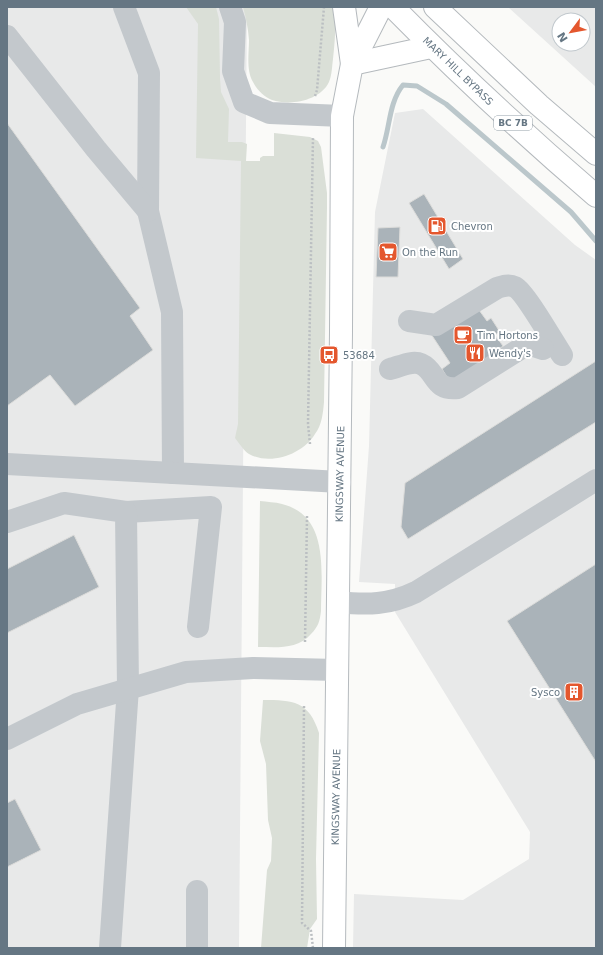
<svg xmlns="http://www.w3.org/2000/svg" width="603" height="955" viewBox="0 0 603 955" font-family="'DejaVu Sans',sans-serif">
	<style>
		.built { fill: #e8e9e9; fill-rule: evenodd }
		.green { fill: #dadfd7 }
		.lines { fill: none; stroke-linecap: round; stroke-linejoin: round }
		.stream { stroke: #bbc7cb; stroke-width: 5 }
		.building { fill: #aab3b9; stroke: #dcdcda }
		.major-casing { stroke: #b5babe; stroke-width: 24 }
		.highway-casing { stroke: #b4b9bd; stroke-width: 24 }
		.path { stroke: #bbbfc2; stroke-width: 2.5; stroke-dasharray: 2 2; stroke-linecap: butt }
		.minor { stroke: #c3c8cc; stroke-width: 22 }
		.major { stroke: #fff; stroke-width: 22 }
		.highway { stroke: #fff; stroke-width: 22 }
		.labels { text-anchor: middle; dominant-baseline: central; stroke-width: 4; stroke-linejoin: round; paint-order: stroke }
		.shield { fill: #fff; stroke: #939fa8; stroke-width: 1 }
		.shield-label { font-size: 9px; font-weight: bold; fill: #657683 }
		.street-label { font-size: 10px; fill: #657683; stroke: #fff }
		.poi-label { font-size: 10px; fill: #657683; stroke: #fff; text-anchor: start }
	</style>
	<rect width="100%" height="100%" fill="#fafaf8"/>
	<g class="built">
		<polygon points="7,7 247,7 239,948 7,948"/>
		<path d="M508,7H596V87ZM559,20H583V44H559Z"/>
		<polygon points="423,109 575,245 596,260 596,948 353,948 354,894 463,900 529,859 530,832 395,612 395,584 359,582 369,446 375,212 395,113"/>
	</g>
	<g class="green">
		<path d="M186,7H216L219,19L220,78L221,92L229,109L228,142H242L247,144L246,161H260V158L263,156H274V133L310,137L318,141L321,147L327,193V207L324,402C323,413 322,425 315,434C303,454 271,466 249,454C244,451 239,443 235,438L238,424L241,161L196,158L198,24Z"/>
		<path d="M243,7H335C336,25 335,41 333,59C332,66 332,75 329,82C320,101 290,106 272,100C264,97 257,90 253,82C246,70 249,53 249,40C248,28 246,18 243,7Z"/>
		<path d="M260,501C267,502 275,502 282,504C330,516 321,573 321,611C320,621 318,627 311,634C297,650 277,647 258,647Z"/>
		<path d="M263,700C293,700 309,701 319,733L316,859L317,919L310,929L307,948H261L267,870L271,861L272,838L268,820L266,764L260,741Z"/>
	</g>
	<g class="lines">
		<path class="stream" d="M383,147C390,127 389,102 403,85L417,86L446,104L571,212L596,241"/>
	</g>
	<g class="building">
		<polygon points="7,123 140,308 130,316 153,350 75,406 50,375 7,406"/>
		<polygon points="424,194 463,259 449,269 409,203"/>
		<polygon points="400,227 398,277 376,277 378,228"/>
		<polygon points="479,310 487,321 491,318 500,332 495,335 503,346 499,349 502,354 450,382 442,369 450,363 431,334"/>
		<polygon points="596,361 596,422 408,539 401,527 405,483"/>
		<polygon points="74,535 99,587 7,633 7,569"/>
		<polygon points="596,564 596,762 507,621"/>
		<polygon points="15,799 41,850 7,867 7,803"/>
	</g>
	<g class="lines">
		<defs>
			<polyline id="major" points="334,948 341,332 342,116 352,64 381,7"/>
			<g id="highway">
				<polyline points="344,7 352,64 431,47"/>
				<path d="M393,7C458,73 526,136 596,196"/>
				<polyline points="435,7 539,105 596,154"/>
			</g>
		</defs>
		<use href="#major" class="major-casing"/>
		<use href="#highway" class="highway-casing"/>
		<g class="path">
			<polyline points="315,96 317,90 324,7"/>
			<polyline points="310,444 308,424 313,137"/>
			<polyline points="305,642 307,516"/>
			<polyline points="304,706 302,923 311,931 313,948"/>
		</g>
		<g class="minor">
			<polyline points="124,7 149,73 148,211 172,312 173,473"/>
			<polyline points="230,7 235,22 233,71 244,102 270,113 342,116"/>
			<polyline points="7,36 96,149 148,211"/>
			<path d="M409,321L436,325L497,288C503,286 509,284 515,287C525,292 554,343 562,355"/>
			<path d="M390,369C399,367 412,360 421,364C437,371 433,391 458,388L528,344L543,349"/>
			<polyline points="7,464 340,482"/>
			<polyline points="126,512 211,507 198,627"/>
			<polyline points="7,522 64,503 126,512 128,688 110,948"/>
			<path d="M338,602C367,605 389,605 416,592L596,480"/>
			<polyline points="7,739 77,704 186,672 253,668 337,670"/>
			<polyline points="197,948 197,891"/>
		</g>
		<use href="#major" class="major"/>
		<use href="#highway" class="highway"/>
	</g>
	<defs>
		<symbol id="fuel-square" viewBox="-11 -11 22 22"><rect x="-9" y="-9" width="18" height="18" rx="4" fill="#e4572e" stroke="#fff"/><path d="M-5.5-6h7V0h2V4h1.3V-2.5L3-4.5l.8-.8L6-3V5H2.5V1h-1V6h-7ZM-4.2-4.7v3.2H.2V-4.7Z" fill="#fff"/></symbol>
		<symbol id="supermarket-square" viewBox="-11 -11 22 22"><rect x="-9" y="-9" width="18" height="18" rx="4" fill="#e4572e" stroke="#fff"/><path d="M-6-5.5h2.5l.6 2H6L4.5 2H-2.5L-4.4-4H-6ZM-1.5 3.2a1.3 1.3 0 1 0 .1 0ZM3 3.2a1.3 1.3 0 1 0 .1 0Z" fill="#fff"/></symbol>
		<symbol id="cafe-square" viewBox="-11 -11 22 22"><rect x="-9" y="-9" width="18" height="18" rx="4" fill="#e4572e" stroke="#fff"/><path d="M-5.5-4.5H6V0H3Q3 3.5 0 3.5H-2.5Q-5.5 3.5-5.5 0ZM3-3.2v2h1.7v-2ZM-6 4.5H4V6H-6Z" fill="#fff"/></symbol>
		<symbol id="restaurant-square" viewBox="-11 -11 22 22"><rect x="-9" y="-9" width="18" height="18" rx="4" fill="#e4572e" stroke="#fff"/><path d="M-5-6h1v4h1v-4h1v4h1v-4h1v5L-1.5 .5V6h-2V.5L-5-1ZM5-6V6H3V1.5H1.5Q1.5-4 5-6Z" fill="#fff"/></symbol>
		<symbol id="bus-square" viewBox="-11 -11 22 22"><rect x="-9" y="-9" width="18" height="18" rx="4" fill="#e4572e" stroke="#fff"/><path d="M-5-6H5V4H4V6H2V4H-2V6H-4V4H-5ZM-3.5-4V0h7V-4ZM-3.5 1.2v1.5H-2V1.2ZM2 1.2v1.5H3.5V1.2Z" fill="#fff"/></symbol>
		<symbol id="building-square" viewBox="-11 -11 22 22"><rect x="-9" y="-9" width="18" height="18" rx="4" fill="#e4572e" stroke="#fff"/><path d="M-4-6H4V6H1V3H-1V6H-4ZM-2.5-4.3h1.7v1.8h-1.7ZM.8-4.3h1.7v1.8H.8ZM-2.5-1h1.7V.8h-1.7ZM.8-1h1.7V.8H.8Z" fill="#fff"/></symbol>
	</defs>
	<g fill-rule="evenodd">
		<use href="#fuel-square" x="426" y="215" width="22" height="22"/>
		<use href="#supermarket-square" x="377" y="241" width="22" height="22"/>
		<use href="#cafe-square" x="452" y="324" width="22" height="22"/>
		<use href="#restaurant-square" x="464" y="342" width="22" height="22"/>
		<use href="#bus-square" x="318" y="344" width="22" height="22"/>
		<use href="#building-square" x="563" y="681" width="22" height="22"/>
	</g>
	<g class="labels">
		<rect class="shield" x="494" y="116" width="38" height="14" rx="3"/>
		<g class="shield-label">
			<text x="513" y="123">BC 7B</text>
		</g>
		<g class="street-label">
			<text transform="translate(458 71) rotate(44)">MARY HILL BYPASS</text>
			<text transform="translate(340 474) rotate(-89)">KINGSWAY AVENUE</text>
			<text transform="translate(336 797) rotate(-89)">KINGSWAY AVENUE</text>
		</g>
		<g class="poi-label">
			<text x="451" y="226">Chevron</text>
			<text x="402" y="252">On the Run</text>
			<text x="477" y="335">Tim Hortons</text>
			<text x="489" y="353">Wendy's</text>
			<text x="343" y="355">53684</text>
			<text x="560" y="692" text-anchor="end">Sysco</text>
		</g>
	</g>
	<rect width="603" height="955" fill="none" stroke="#657683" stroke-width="16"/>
	<g transform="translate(571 32) rotate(238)"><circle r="19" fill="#ffffff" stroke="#c1c8cd"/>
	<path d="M0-3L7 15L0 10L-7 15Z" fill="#e4572e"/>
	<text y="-6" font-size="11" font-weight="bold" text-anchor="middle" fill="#657683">N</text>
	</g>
</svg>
